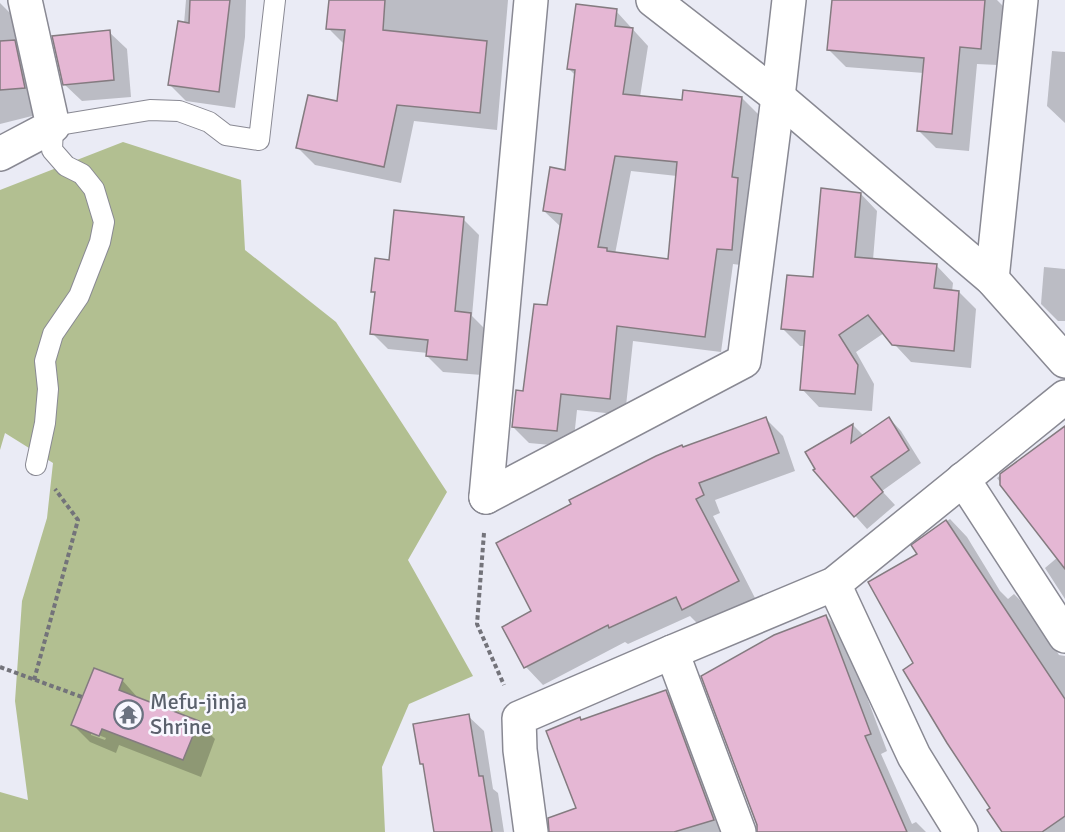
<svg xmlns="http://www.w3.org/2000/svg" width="1065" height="832" viewBox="0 0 1065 832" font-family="Signika,sans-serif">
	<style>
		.forest { fill: #b2bf91 }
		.shadow { fill: #0003; fill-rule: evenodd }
		.building { fill: #e5b7d4; stroke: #847b80; stroke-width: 1.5; fill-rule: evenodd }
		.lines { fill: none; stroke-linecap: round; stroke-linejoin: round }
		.lane-casing { stroke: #898993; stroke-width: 22 }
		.street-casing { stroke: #898993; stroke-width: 36 }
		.path { stroke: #73737a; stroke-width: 4; stroke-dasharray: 4.5 3; stroke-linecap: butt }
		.lane { stroke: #fff; stroke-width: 20 }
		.street { stroke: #fff; stroke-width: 33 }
		.labels { text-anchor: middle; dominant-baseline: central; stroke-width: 5; stroke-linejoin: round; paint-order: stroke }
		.worship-label { font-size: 22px; fill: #5b616d; stroke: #f8f8ff; text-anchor: start }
	</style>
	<rect width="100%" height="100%" fill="#eaebf5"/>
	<polygon class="forest" points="123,142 241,180 245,250 336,322 447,492 408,560 473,676 409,704 382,767 385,832 0,832 0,792 28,800 15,701 22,601 47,518 53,463 5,433 0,450 0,190"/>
	<g class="shadow">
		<polygon points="186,0 246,0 245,37 235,108 186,101 170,85 184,24"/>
		<polygon points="330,0 508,0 497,130 414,121 401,183 315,165 298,148 338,103 345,45 328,28"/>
		<polygon points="833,0 997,0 1003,6 998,65 977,64 969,151 936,148 919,131 924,73 846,67 829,50"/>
		<polygon points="0,3 16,19 36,115 0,124"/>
		<path d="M616,11L648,46L640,97L684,101L742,98L758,114L748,190L753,195L748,266L733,264L721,352L633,341L625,415L577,410L573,447L529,443L513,427L548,307L561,227L544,211L566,172L576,76L568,68ZM631,171L677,176L669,261L615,254Z"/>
		<polygon points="109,32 127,49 131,97 82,101 64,84"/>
		<polygon points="1052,51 1065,52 1065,123 1047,106"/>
		<polygon points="860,193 877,211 873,260 936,265 953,283 952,292 959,292 976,309 971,368 911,362 884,333 856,352 874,384 872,411 819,407 802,389 805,346 800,346 783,329 814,279"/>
		<polygon points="463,219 479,235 472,316 486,330 482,375 443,372 427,356 428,353 388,349 372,333 376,295 373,292 390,261"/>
		<polygon points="1044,267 1065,269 1065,321 1058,321 1041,304"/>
		<polygon points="889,418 901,431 921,463 882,491 895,505 867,529 815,471 853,425 864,436"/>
		<polygon points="766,419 783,436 795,471 715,500 720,513 713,516 755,598 701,627 690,616 628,644 625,642 543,685 526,667 504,628 533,612 684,449"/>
		<polygon points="1065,428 1065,599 1045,568 1058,557 997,478 1023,457"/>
		<polygon points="950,519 967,537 1000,591 1008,599 1014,594 1031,611 1059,655 1065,656 1065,832 1003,832 915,664 919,555 936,528"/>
		<polygon points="826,616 843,633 887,751 881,754 912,824 916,822 926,832 759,832"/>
		<path d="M122,680L139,699L198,722L215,739L201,777L119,745L116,753L90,742L73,725ZM91,732L106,738L105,740L91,735Z"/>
		<polygon points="666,692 683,709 729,832 568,832 578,809 580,719 582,721"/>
		<polygon points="468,716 484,731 493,789 498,793 504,832 435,832 425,767 421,763"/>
	</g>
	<g class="building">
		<polygon points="190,0 230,0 219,92 168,85 178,21 189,23"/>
		<polygon points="329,0 385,0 383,30 487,41 480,113 397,105 384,167 296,148 308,95 337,101 345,30 326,29"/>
		<polygon points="832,0 985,0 981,49 960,47 952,134 917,131 924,58 827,50"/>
		<path d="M576,4L617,9L615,26L633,28L623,94L682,100L683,90L742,97L732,177L738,178L732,250L717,249L705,337L617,326L610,399L561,394L557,431L512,427L516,390L523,391L534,304L547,305L562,214L543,211L550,167L565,170L575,70L567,69ZM615,156L677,162L668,259L607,251V248L598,247Z"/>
		<polygon points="110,30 114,80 63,85 52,36"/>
		<polygon points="15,40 25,88 0,90 0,41"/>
		<polygon points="821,188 861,193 855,257 937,264 934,288 959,291 954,351 892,345 868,315 839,335 858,365 855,394 800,390 805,331 781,329 787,275 813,277"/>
		<polygon points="394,210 464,217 455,311 471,313 467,360 426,356 428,340 370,334 375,292 371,292 375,258 389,260"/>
		<polygon points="766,417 779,453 699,483 704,495 696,499 739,581 682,610 676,597 609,628 608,625 524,668 502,627 531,611 496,543 571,504 569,500 656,456 682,445 683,447"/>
		<polygon points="889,417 909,450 871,477 883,492 854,517 813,470 815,469 805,452 853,424 851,443"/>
		<polygon points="1065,426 1065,569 1000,485 1000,474"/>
		<polygon points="946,520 1065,699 1065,816 1042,832 1002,832 987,810 990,808 947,743 903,670 913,663 868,582 917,554 911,545"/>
		<polygon points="826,615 871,734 865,736 907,832 757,832 757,825 701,676 774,635"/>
		<polygon points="94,668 123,679 119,690 199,721 183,760 102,729 99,736 71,725"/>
		<polygon points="666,690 714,820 674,832 549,832 548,818 576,808 546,731 580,717 581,720"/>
		<polygon points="469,714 479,776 483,776 492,832 434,832 423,764 420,764 413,724"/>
	</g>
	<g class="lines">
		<defs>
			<polyline id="lane" points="36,465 45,423 48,389 45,361 53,334 79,296 100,242 104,222 94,189 82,174 66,166 52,150 53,126 150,110 179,111 209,122 226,135 259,140 275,0"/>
			<g id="street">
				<polyline points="653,0 778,97 992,279 1065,361"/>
				<polyline points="0,154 53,126 25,0"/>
				<polyline points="992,279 1021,0"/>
				<polyline points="963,479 1065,636"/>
				<polyline points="486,497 744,361 778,97 789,0"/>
				<polyline points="486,497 531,0"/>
				<polyline points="834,584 914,756 961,832"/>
				<polyline points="672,652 834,584 1065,397"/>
				<polyline points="531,832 520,750 519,718 672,652 739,832"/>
			</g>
		</defs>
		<use href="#lane" class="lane-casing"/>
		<use href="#street" class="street-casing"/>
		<g class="path">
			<polyline points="484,533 477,624 504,685"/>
			<polyline points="0,667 82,697"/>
			<polyline points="34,680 78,520 55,489"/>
		</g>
		<use href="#lane" class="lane"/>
		<use href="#street" class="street"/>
	</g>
	<defs>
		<symbol id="temple-ring" viewBox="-11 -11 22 22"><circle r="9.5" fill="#f8f8ff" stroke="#6b7280" stroke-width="1.5"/><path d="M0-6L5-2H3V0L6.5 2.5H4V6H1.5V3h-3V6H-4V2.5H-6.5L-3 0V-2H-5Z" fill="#6b7280"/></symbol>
	</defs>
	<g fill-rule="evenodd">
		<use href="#temple-ring" x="112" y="698" width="33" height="33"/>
	</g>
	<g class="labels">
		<g class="worship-label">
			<text x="150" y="701">Mefu-jinja<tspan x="150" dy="25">Shrine</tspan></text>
		</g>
	</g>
</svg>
